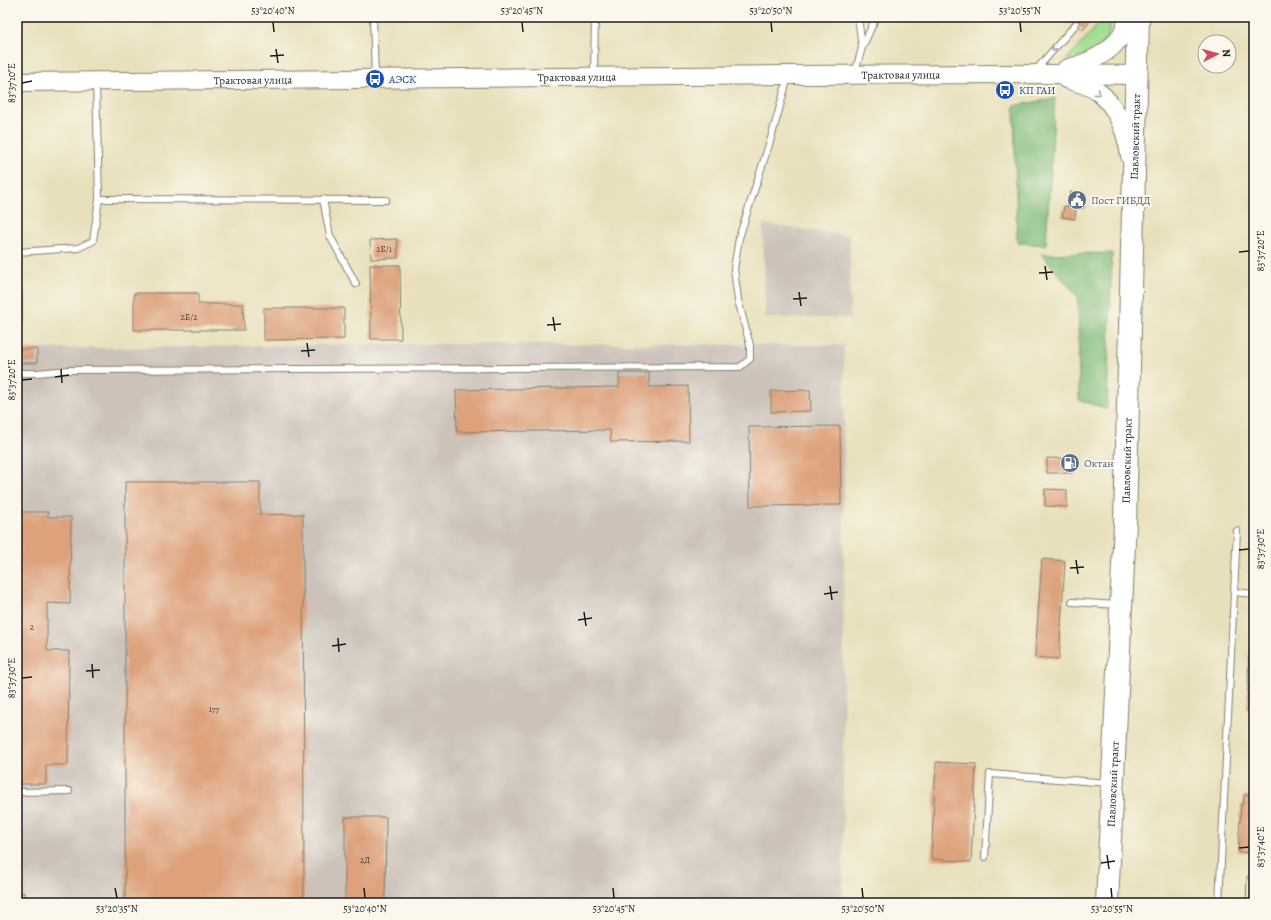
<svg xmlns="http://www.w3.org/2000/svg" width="1271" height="920" viewBox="0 0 1271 920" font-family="Alegreya,serif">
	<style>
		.industrial { fill: #ccc2b9 }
		.green { fill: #a2dd91; stroke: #5f7c56 }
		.forest { fill: #81bc7b; stroke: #4e6c4c }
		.building { fill: #dda17b }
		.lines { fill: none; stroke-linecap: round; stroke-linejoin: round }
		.lane-casing { stroke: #827e6c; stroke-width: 8 }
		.secondary-casing { stroke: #827e6c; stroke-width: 20 }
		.highway-casing { stroke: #827e6c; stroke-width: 24 }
		.lane { stroke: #fff; stroke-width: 6 }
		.secondary { stroke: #fff; stroke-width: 18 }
		.highway { stroke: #fff; stroke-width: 22 }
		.oneway { stroke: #999 }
		.ticks { fill: none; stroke: #1c1c1c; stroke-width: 1.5 }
		.labels { text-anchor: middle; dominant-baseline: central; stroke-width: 4; stroke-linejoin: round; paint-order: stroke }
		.number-label { font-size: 9px; fill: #4c3d34 }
		.street-label { font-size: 11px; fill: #1c1c1c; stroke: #fbf7ec }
		.transit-label { font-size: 11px; fill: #164399; stroke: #fbf7ec; text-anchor: start }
		.service-label { font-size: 11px; fill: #4e5e75; stroke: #fbf7ec; text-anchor: start }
		.neatline { fill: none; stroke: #1c1c1c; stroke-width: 1.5 }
		.ticks-label { font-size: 10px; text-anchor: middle; fill: #1c1c1c }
	</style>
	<rect width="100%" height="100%" fill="#fbf7ec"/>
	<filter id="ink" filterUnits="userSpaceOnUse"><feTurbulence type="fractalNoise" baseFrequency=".025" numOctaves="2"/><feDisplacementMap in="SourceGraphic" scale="8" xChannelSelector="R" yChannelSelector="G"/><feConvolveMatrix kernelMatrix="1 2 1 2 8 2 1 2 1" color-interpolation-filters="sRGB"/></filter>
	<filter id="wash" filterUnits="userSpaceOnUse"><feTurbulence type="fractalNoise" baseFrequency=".012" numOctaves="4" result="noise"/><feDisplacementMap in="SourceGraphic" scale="16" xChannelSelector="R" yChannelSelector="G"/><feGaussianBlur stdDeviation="0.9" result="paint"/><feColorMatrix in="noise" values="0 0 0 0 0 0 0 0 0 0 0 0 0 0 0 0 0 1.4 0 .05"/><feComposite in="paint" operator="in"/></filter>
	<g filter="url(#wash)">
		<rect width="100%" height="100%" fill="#e8e0bb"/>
		<g class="industrial">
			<polygon points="763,224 850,236 850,318 765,318"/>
			<polygon points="413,344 844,345 843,903 17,903 17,349"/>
		</g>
		<polygon class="green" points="1105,17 1111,17 1110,29 1107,38 1092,55 1066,60"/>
		<g class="forest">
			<polygon points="1055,98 1046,245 1017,243 1014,106"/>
			<polygon points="1112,253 1107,409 1079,400 1078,297 1041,254"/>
		</g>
		<g id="blocks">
			<g class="building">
				<polygon points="1068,17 1094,17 1083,30"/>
				<polygon points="1071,192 1085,194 1084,208 1076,208 1075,219 1062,217 1064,206 1069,207"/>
				<polygon points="397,239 398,258 371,259 370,240"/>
				<polygon points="370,265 400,265 401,339 371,339"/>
				<rect x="17" y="292" width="5" height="30"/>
				<polygon points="134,293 198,293 198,304 243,304 244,330 134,330"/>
				<polygon points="264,308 344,308 344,339 264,340"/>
				<rect x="17" y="349" width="20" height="14"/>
				<polygon points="619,373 649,373 649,387 688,386 689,441 611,442 610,430 457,432 456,390 619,387"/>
				<polygon points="810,390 811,411 771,412 771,391"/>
				<polygon points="840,426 841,505 750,506 749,427"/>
				<polygon points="1047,458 1072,459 1072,473 1047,473"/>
				<polygon points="125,482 260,482 260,515 303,514 304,903 125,903"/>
				<polygon points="1045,489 1067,490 1067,507 1045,506"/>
				<polygon points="17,512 48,512 48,517 71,517 70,604 47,603 47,651 69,651 68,765 46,765 46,784 17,784"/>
				<polygon points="1042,559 1065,561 1059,659 1035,657"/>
				<polygon points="1249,655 1254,655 1254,711 1247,710"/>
				<polygon points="936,762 976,764 971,862 931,859"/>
				<polygon points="1244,795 1254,796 1254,852 1247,851 1247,853 1238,852 1241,804 1243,804"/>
				<polygon points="345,817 386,817 385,903 345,903"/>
				<polygon points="1247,876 1254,876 1254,903 1246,903"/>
				<rect x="17" y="893" width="7" height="10"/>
			</g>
		</g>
	</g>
	<g filter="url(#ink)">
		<use href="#blocks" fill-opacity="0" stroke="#827e6c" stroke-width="1"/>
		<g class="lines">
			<defs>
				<g id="lane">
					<polyline points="373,17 375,77"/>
					<polyline points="858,17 862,47"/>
					<polyline points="1035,71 1076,24"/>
					<polyline points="855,72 862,48 876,17"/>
					<polyline points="594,75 595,17"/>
					<polyline points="99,199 386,200"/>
					<polyline points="323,199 330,236 356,284"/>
					<polyline points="17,252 78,248 93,241 99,199 96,83"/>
					<polyline points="17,373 37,373 69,370 740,367 750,359 750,345 738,300 734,269 739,238 772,135 788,77"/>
					<polyline points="1234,592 1254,594"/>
					<polyline points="1072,602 1117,605"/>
					<polyline points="17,792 69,791"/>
					<polyline points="985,857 990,774 1110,783"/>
					<polyline points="1219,903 1237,531"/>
				</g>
				<g id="secondary">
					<path d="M1066,69C1093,62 1123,48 1128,17"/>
					<path d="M1066,79C1076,82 1089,85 1097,91C1117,105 1127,134 1130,156"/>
					<path id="s1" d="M17,82L788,75L1050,74L1136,75"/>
				</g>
				<g id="highway">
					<path id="s2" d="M1107,903L1125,523L1138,17"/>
				</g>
			</defs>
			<use href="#lane" class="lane-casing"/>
			<use href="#secondary" class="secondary-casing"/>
			<use href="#highway" class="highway-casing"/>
			<use href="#lane" class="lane"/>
			<use href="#secondary" class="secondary"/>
			<use href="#highway" class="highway"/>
		</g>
		<defs><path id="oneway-chevron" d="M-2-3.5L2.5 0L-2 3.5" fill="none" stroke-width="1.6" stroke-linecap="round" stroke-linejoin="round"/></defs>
		<g class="oneway">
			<use href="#oneway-chevron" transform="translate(1054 49) rotate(131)"/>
			<use href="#oneway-chevron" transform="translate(1098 93) rotate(38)"/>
		</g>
	</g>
	<path class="ticks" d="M273,22L274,32M522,22L523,32M771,22L772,32M1020,22L1021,32M276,49L278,63M270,56L284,55M22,83L32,81M1239,252L1249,251M1045,266L1047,280M1039,273L1053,272M799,292L801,306M793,299L807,298M553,317L555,331M547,325L561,324M307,343L309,357M301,351L315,350M61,369L62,383M55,377L69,375M22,380L32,379M1239,550L1249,549M1076,560L1078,574M1070,568L1084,567M830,586L832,600M824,594L838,592M584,612L586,626M578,620L592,618M338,638L339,652M332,646L346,644M92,664L93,678M86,671L100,670M22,678L32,677M1239,848L1249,847M1107,855L1109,869M1101,863L1115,861M115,888L117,898M364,888L365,898M613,888L614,898M862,888L863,898M1111,888L1112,898"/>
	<defs>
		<symbol id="bus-disc" viewBox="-11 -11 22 22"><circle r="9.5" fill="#1a4fb4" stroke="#fbf7ec"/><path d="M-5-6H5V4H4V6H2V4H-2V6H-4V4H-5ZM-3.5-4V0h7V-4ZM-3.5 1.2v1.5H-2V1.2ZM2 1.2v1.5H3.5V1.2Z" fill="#fff"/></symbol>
		<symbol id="civic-disc" viewBox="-11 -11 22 22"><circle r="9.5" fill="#5c6f8a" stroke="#fbf7ec"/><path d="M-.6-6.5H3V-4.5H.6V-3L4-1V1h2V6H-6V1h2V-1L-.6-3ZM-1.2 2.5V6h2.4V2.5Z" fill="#fff"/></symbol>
		<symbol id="fuel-disc" viewBox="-11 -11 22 22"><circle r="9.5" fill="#5c6f8a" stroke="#fbf7ec"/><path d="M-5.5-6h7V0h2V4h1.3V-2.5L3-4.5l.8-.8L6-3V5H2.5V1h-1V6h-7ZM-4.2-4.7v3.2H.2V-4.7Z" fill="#fff"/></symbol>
	</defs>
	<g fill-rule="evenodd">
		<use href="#bus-disc" x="364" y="68" width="22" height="22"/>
		<use href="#bus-disc" x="994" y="79" width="22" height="22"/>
		<use href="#civic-disc" x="1066" y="189" width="22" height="22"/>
		<use href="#fuel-disc" x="1059" y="452" width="22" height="22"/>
	</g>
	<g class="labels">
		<g class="number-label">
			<text x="384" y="249">2Б/1</text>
			<text x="189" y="317">2Б/2</text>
			<text x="32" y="627">2</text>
			<text x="214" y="709">177</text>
			<text x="365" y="860">2Д</text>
		</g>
		<g class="street-label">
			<text stroke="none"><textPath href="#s1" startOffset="884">Трактовая улица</textPath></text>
			<text stroke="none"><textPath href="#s1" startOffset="560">Трактовая улица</textPath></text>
			<text stroke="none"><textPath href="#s1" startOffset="236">Трактовая улица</textPath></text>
			<text stroke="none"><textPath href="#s2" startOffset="767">Павловский тракт</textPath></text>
			<text stroke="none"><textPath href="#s2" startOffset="443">Павловский тракт</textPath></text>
			<text stroke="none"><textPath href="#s2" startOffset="119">Павловский тракт</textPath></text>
		</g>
		<g class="transit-label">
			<text x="389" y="79">АЭСК</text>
			<text x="1019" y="90">КП ГАИ</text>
		</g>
		<g class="service-label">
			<text x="1091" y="200">Пост ГИБДД</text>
			<text x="1084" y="463">Октан</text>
		</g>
	</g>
	<rect width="1271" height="920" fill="none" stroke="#fbf7ec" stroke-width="44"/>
	<g transform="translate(1217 54) rotate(84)"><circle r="19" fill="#fbf7ec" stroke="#a29f99"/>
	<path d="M0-3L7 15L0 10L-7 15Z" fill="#d1495b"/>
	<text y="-6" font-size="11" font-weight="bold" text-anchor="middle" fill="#1c1c1c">N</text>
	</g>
	<rect x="22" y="22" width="1227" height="876" class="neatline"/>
	<g class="ticks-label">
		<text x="273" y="14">53°20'40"N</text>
		<text x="522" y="14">53°20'45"N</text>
		<text x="771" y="14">53°20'50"N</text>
		<text x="1020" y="14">53°20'55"N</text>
		<text transform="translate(11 83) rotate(-90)" y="4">83°37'10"E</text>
		<text transform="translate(1260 251) rotate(-90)" y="4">83°37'20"E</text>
		<text transform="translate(11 380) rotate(-90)" y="4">83°37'20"E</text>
		<text transform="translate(1260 549) rotate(-90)" y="4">83°37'30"E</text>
		<text transform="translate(11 678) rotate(-90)" y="4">83°37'30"E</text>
		<text transform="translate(1260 847) rotate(-90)" y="4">83°37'40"E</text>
		<text x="117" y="912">53°20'35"N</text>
		<text x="365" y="912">53°20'40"N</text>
		<text x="614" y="912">53°20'45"N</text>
		<text x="863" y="912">53°20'50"N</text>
		<text x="1112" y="912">53°20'55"N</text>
	</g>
</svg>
